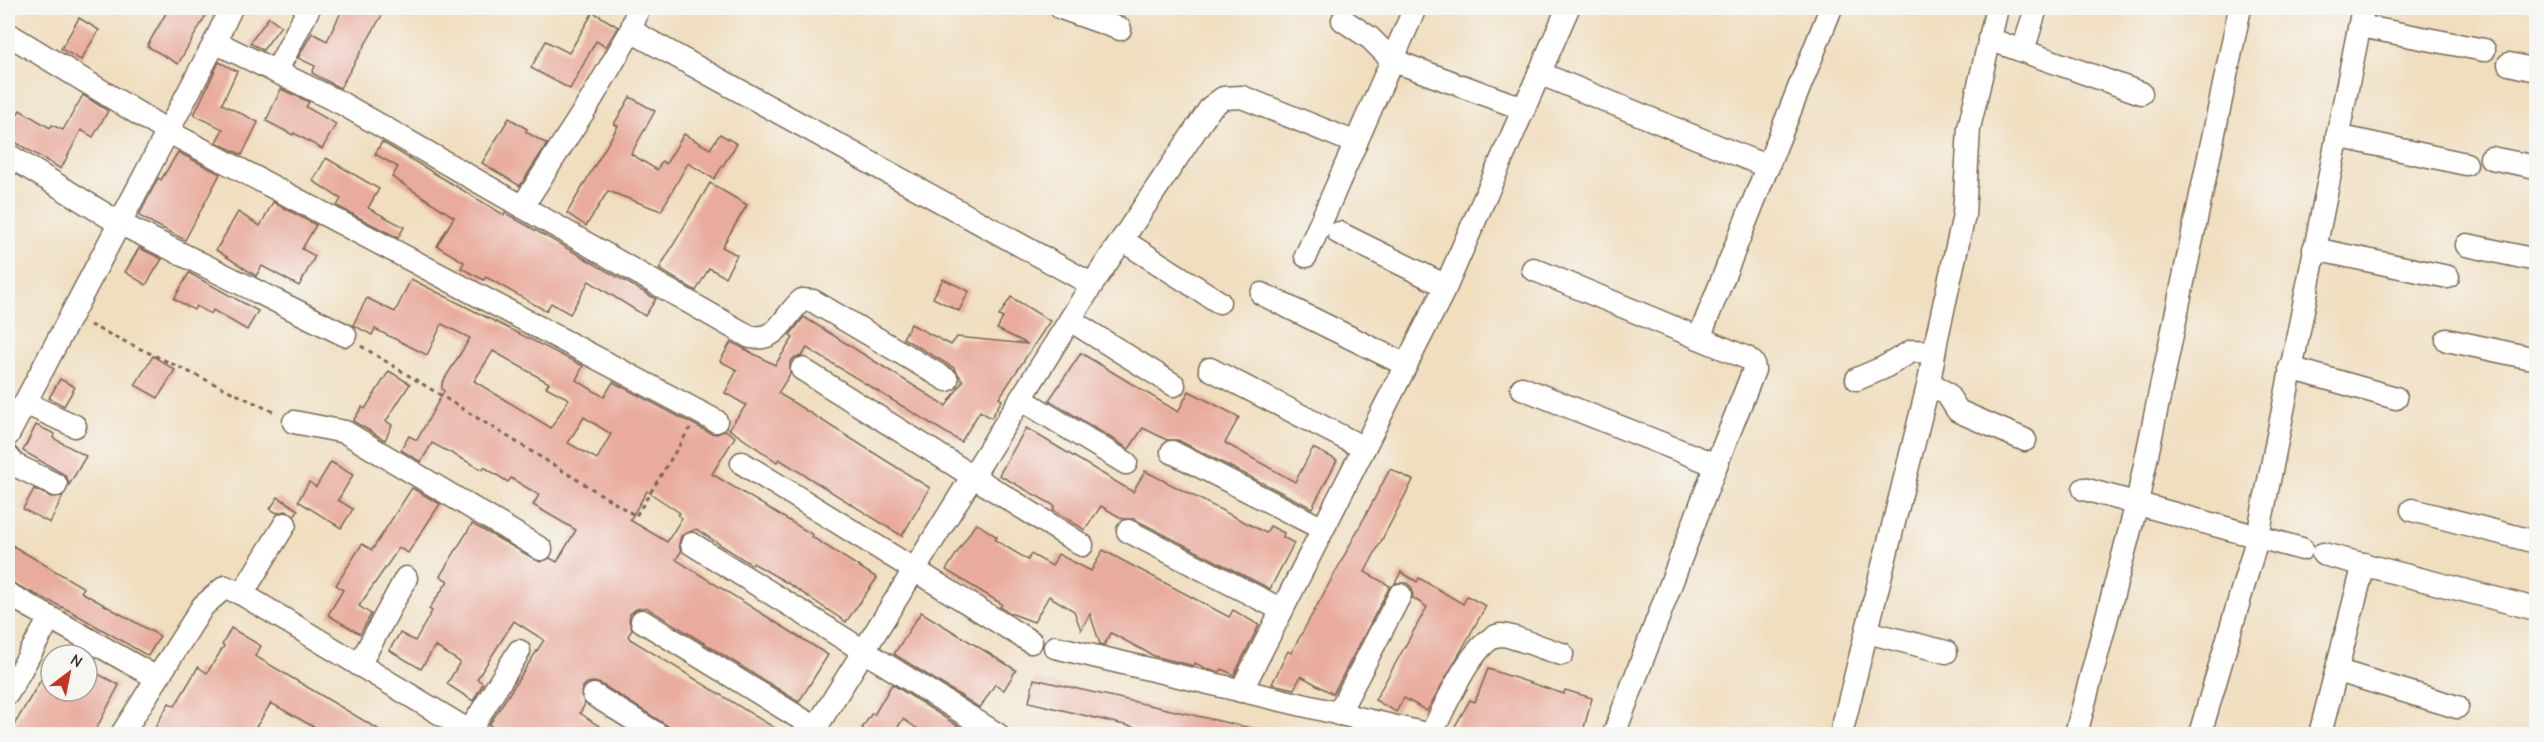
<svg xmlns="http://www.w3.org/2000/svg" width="2544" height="742" viewBox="0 0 2544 742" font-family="'Comic Neue',sans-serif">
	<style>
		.building { fill: #e9ab9d; fill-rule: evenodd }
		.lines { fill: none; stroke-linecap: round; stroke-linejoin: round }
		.minor-casing { stroke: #7a6956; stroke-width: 25 }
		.path { stroke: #7a6956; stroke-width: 3; stroke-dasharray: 4.5 4.5; stroke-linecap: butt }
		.minor { stroke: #fff; stroke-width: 22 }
	</style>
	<rect width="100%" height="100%" fill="#f6f6f2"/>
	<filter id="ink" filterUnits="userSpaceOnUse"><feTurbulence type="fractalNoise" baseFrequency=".0167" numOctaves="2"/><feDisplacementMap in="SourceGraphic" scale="12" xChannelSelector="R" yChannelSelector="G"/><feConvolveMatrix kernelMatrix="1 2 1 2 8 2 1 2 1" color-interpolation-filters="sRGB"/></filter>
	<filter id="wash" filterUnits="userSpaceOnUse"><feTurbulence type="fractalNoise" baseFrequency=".008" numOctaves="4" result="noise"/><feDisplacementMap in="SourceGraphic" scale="24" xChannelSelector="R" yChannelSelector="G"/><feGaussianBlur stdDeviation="1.35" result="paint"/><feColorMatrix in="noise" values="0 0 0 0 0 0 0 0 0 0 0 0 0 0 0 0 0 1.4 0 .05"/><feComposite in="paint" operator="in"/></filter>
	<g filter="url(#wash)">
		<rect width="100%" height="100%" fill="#f0debf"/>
		<g id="blocks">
			<g class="building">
				<polygon points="169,8 210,8 178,64 147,46"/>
				<polygon points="343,8 386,8 340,88 312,73 315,66 298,58 312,33 327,41"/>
				<polygon points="593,12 618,27 606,47 596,41 570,89 531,68 546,41 569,53"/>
				<polygon points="269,17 281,26 263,50 250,43"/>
				<polygon points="79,18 99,30 81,60 61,49"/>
				<polygon points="219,62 237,71 222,104 258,122 242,155 216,142 223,129 194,115"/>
				<polygon points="281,89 309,102 306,107 336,124 322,149 294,133 293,135 266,121"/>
				<polygon points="83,95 108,111 93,137 81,130 61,169 8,138 8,130 20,110 50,128 52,125 63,130"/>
				<polygon points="630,97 655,111 631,154 657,170 662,161 666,164 684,134 710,149 720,134 737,144 714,179 688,163 661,211 608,191 586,226 567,213 618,126 614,124"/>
				<polygon points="509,118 527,129 526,132 547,144 520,186 482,163"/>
				<polygon points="382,142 504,215 505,213 656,299 645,316 589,281 570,314 551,303 546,311 486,277 484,280 461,268 464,262 437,246 454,217 392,177 398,167 375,154"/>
				<polygon points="178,152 220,174 185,240 139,216 158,178 161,180"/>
				<polygon points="326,158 379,189 368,208 404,227 398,238 337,206 341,199 313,181"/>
				<polygon points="710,183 747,205 722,247 737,255 725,277 709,268 696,291 659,269"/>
				<polygon points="273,202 316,225 302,249 315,256 299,286 262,266 256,276 216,250 238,212 260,226"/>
				<polygon points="139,248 162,259 146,285 125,272"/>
				<polygon points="189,273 258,311 247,330 213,310 211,314 196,306 194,310 174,299"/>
				<path d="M411,279L583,366L576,380L604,397L613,382L710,433L717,434L725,430L735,437L712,474L813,535L812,537L877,578L846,622L789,584L753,563L752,565L696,529L681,536L679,544L681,552L676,559L678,561L828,655L799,702L646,607L636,609L630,614L629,621L632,630L628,636L630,639L786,735H682L601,684L594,682L587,683L582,688L581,695L585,704L580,713L612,735H506L489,725L544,640L514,621L477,679L483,683L473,701L447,684L460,662L435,646L421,669L389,650L400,633L415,641L432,611L429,609L448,581L440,576L472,524L540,562L550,558L557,562L576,530L533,505L539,495L511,478L508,482L484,467L483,470L432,443L421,462L401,450L409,436L417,440L444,391L442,389V383L470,338L442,324L427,355L375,329L372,335L353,325L367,298L395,312ZM493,351L549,383L546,387L569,399L551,428L474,381ZM584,417L611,434L597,459L568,443ZM647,491L680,513L678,515L682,518L667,542L630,520Z"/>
				<polygon points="943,279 969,291 959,311 933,298"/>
				<polygon points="1011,297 1050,321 999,398 1002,400 991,418 980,411 961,442 807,348 802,356 795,357 790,362 790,374 778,393 930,488 902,536 779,459 777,462 729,429 746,405 725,393 737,370 720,361 731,342 775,365 793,338 790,335 804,317 946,406 963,381 954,368 903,338 911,324 951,345 957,337 1028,344 997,329 1003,318 999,316"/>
				<polygon points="1081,353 1178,412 1189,391 1239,417 1225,443 1295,482 1313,448 1337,460 1312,508 1178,440 1167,440 1143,428 1129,449 1049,400"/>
				<polygon points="153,356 175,370 158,398 135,385"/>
				<polygon points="389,371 410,384 386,421 392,425 385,440 353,421 362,407 365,409"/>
				<polygon points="60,379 75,387 64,406 49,398"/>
				<polygon points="36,425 55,434 53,438 86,456 69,485 67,478 62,473 23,451"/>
				<polygon points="1026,428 1133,492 1145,471 1266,533 1270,526 1284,533 1283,537 1294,543 1270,589 1134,519 1123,519 1101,506 1085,530 1053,510 1055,506 999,475"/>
				<polygon points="331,462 353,475 338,500 353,509 341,528 298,501 309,482 316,487"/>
				<polygon points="1390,469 1413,480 1365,572 1390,586 1333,694 1301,676 1294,689 1272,684 1288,651 1291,653 1341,562"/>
				<polygon points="412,488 440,504 408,553 399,548 359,606 371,614 360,634 328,615 343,590 336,585 362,544 372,550"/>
				<polygon points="34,489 51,497 63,496 50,523 23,509"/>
				<polygon points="278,497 298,510 295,515 286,511 277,513 270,509"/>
				<polygon points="976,523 997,537 995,540 1028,560 1031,554 1052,566 1058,554 1091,571 1103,550 1229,617 1233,610 1259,625 1234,675 1222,669 1220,672 1207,669 1195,663 1194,666 1154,656 1111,633 1104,645 1100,644 1090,614 1081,630 1074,611 1049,596 1034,622 1010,613 1000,607 1002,604 946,570"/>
				<polygon points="8,543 84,588 81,592 160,636 148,656 70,611 8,581"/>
				<polygon points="1401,572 1417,582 1419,578 1463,604 1467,596 1486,606 1427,711 1404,698 1396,712 1375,700 1427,607 1413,598 1412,588 1407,583 1395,583"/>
				<polygon points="921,612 1016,670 1004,690 995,684 980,708 894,654"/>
				<polygon points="231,628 261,646 255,656 388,735 328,735 271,703 251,735 151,735 169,703 175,706 198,667 207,673 224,646 222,645"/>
				<polygon points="51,663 51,691 87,691 87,668 119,685 93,735 8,735"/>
				<polygon points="1488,669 1564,694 1565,690 1592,698 1582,735 1488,735 1475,729 1472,735 1465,735 1454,728 1470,700 1475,702"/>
				<polygon points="1034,679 1255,729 1255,735 1167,735 1091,717 1029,702"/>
				<polygon points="892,684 966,731 964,735 927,735 903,719 893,735 872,735 862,728 872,713 874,715"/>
			</g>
		</g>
	</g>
	<g filter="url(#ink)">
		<use href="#blocks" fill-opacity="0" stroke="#7a6956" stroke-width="1.5"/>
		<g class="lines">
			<defs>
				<g id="minor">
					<polyline points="1061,8 1120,29"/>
					<polyline points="1343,20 1370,38 1392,60 1451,82"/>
					<polyline points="2360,26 2484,50"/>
					<polyline points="631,31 1082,279"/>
					<polyline points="8,34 167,131 716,421"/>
					<polyline points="1989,39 2141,93"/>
					<path d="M215,42L341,103L750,337C779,342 783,316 802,300L813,301L947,380"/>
					<polyline points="2023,51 2036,8"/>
					<polyline points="2509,64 2536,70"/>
					<polyline points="276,72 309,8"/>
					<polyline points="1539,73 1768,167"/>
					<polyline points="1462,86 1524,109"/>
					<polyline points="2337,136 2466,164"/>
					<polyline points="8,155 119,223 345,335"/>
					<polyline points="2491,158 2536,167"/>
					<polyline points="522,207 589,103 631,31 638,8"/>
					<polyline points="1339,233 1446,286"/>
					<polyline points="1122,240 1219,302"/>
					<polyline points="2467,245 2536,260"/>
					<polyline points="2314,249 2448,277"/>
					<polyline points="1306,256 1415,8"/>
					<polyline points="1533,269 1747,358 1753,363 1754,370 1716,465 1614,734"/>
					<polyline points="1262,294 1406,365"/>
					<polyline points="1070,320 1174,385"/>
					<polyline points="1699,338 1831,8"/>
					<polyline points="2447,340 2536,359"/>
					<polyline points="2290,368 2396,398"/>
					<polyline points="802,369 1082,545"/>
					<polyline points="1210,369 1364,448"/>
					<polyline points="1857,379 1883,368 1912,351 1934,352"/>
					<polyline points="1929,382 1947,394 1958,411 2025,440"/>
					<polyline points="1522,388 1716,465"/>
					<polyline points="1021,399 1126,463"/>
					<polyline points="25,403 75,426"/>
					<polyline points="294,422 345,432 541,549"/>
					<polyline points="8,435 215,42 231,8"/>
					<polyline points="1172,452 1323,529"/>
					<polyline points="8,457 15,465 56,485"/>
					<polyline points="742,463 1031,642"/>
					<polyline points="2084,489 2302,549"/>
					<polyline points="2412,510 2536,542"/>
					<polyline points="1128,531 1282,610"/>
					<polyline points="692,544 997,734"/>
					<polyline points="2323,554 2536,609"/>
					<polyline points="8,594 157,678"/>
					<polyline points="242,594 285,524"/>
					<polyline points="642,621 816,728"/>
					<polyline points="1867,632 1946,652"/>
					<polyline points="1055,647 1426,734"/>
					<polyline points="359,665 406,578"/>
					<polyline points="2338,671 2457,707"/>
					<polyline points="1241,691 1446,286 1568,8"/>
					<polyline points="8,693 50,618"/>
					<polyline points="594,695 657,734"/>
					<polyline points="1338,714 1400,595"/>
					<polyline points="469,732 519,651"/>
					<polyline points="122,734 203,606 225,587 242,594 474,734"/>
					<polyline points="812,734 1093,283 1211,107 1223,98 1242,97 1356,143"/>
					<path d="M1431,734C1444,710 1472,640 1500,635C1509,634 1550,651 1562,654"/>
					<polyline points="1841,734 1929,382 1937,337 1964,215 1969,128 1997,8"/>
					<polyline points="2076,734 2137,503 2240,8"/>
					<polyline points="2200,734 2258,536 2363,8"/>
					<polyline points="2320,734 2364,564"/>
				</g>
			</defs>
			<use href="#minor" class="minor-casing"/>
			<g class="path">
				<polyline points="90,325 276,413"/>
				<polyline points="361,346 636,516 690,428"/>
			</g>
			<use href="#minor" class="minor"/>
		</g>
	</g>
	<rect width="2544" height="742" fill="none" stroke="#f6f6f2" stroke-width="30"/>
	<g transform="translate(69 673) rotate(32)"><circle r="28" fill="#f6f6f2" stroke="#aba49d" stroke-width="1.5"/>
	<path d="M0-4.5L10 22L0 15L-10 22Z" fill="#c8321e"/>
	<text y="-9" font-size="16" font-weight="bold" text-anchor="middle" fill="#3b2a1e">N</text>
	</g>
</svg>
